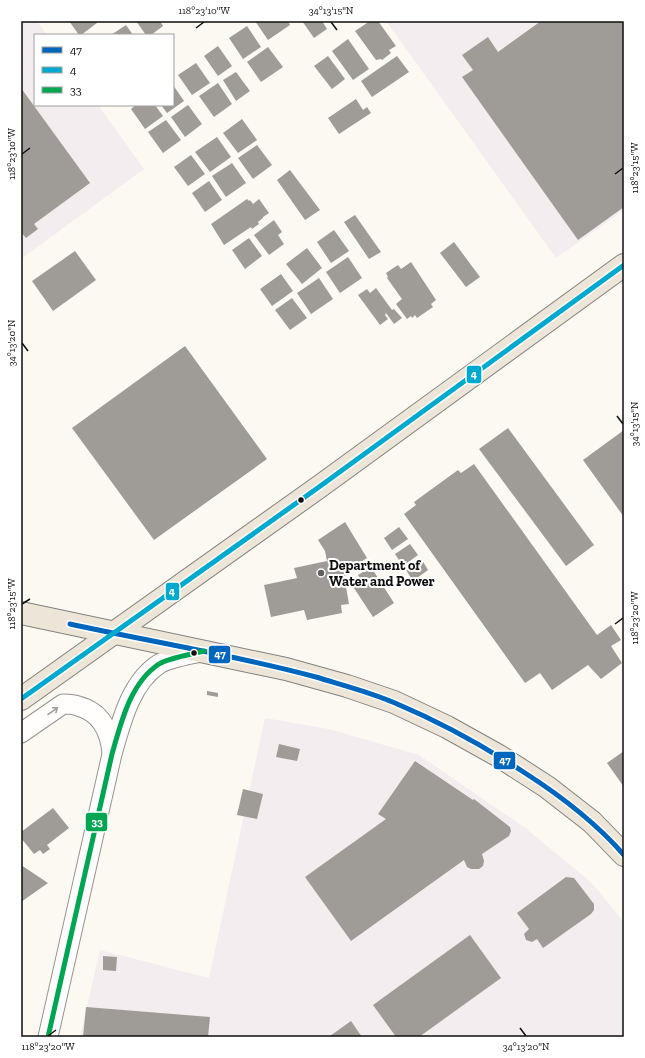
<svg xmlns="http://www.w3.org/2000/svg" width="645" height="1058" viewBox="0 0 645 1058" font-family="'Zilla Slab',serif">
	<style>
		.industrial { fill: #f3edef }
		.building { fill: #9f9c98 }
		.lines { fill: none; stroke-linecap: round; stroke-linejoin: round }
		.street-casing { stroke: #959491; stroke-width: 21 }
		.primary-casing { stroke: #82817e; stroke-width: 24 }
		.street { stroke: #fffefd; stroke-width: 19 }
		.primary { stroke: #ede6d8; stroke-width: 22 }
		.bus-1-casing { stroke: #fff; stroke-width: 8 }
		.bus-2-casing { stroke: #fff; stroke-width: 8 }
		.bus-3-casing { stroke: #fff; stroke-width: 8 }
		.bus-1 { stroke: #0065bd; stroke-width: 5 }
		.bus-2 { stroke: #00a9ce; stroke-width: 5 }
		.bus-3 { stroke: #00a651; stroke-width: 5 }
		.oneway { stroke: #9f9e9d }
		.ticks { fill: none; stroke: #0e0e0e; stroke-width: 1.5 }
		.bus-dot { fill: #0e0e0e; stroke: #fff; stroke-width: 1.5 }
		.poi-dot { fill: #61605e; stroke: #fff; stroke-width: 1.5 }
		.labels { text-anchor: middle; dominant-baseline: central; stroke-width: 4; stroke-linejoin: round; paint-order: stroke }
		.poi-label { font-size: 14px; font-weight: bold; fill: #0e0e0e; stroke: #fff; text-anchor: start }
		.line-badge { stroke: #fff; stroke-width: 1.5 }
		.badge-label { font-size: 11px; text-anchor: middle; font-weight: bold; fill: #fff }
		.neatline { fill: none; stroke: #0e0e0e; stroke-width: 1.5 }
		.ticks-label { font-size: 10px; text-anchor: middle; fill: #0e0e0e }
	</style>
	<rect width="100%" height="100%" fill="#fcf9f2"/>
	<g class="industrial">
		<polygon points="21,21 37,21 47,35 35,35 35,105 98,105 144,169 21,259"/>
		<polygon points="386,21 624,21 624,210 556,258"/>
		<polygon points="265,718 329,729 419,755 524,827 591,882 624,922 624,1037 80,1037 100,950 209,978"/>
	</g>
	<g class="building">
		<polygon points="69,21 95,21 97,23 81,35 79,35"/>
		<polygon points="136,21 160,21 163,26 151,35 146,35"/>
		<polygon points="255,21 288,21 290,25 268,40"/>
		<polygon points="302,21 322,21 327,29 314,38"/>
		<polygon points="370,21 378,21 396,46 389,50 391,53 382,60 381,59 376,60 355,31"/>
		<polygon points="541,21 624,21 624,207 578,240 462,77 473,70 462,55 488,37 498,52"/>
		<polygon points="126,25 133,35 111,35"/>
		<polygon points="247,26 261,47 243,59 229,38"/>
		<polygon points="348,39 369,69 353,80 332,51"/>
		<polygon points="218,46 232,66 218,76 204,56"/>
		<polygon points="268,47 283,67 261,82 247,62"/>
		<polygon points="328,56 345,79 332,89 314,66"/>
		<polygon points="397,56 409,72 372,97 361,81"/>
		<polygon points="196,63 210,83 192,95 178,75"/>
		<polygon points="236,72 250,91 236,101 223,80"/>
		<polygon points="218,83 232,104 214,117 199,96"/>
		<polygon points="173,85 184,101 167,113 161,105 173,105"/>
		<polygon points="21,88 90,183 34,224 38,229 26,238 21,232"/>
		<polygon points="356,99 363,110 367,107 371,113 339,134 328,118"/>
		<polygon points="136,105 155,105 163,116 145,129 131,109"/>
		<polygon points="188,105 202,124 185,137 171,117"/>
		<polygon points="242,119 257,140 238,153 223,133"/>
		<polygon points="166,120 181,140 163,153 148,132"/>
		<polygon points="217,137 231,157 210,172 195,152"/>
		<polygon points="257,145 272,165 253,179 238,158"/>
		<polygon points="191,155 205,174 188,186 174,167"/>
		<polygon points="232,163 246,183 226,197 212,176"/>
		<polygon points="290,170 320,210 305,220 277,180"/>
		<polygon points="209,181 222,200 205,212 192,193"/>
		<polygon points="247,199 249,201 250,200 253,204 259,199 269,213 263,217 263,218 258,222 259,224 252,229 251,227 224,245 211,224"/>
		<polygon points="355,215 381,252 369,259 344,222"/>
		<polygon points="274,220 282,232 278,235 284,244 269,255 254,235"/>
		<polygon points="334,230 349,251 331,263 317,242"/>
		<polygon points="249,238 262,256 245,269 232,250"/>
		<polygon points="454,242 480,277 466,287 440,253"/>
		<polygon points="307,248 322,268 302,284 286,264"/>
		<polygon points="75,251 96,280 53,311 32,281"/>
		<polygon points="348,257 362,278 340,293 326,272"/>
		<polygon points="411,262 436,300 431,304 433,307 417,318 415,315 412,318 411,316 407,319 396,304 402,299 387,278 388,277 386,273 398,265 401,269"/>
		<polygon points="281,274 293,291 272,306 260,289"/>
		<polygon points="319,278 333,299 311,314 297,293"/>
		<polygon points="376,288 392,310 394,309 402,318 394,324 386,313 385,315 388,319 380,325 358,295 367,289 370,293"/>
		<polygon points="292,298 307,318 290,330 275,310"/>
		<polygon points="185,346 267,459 154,540 72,428"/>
		<polygon points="508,428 594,545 566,566 479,449"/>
		<polygon points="624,430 624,517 583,460"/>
		<polygon points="474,464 597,635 611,625 621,640 611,646 622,663 601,679 588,665 552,690 540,673 525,683 404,514 416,505 414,502 458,470 461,473"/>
		<polygon points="345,522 367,558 347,571 349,574 344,576 349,604 341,605 342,613 307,620 304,610 271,617 264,585 297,578 294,568 327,561 325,551 318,540"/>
		<polygon points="399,527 408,539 392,550 384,538"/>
		<polygon points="410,544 418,555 403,566 395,554"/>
		<polygon points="422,560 428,570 413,581 406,570"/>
		<polygon points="371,567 394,603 373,617 352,585 361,580 358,575"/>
		<polygon points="207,691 218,693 218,697 207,695"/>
		<polygon points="279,744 300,749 297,761 276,757"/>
		<polygon points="624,751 624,787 607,763"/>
		<polygon points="415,761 473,800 474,799 510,827 511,831 509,836 482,854 484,861 483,866 479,869 471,869 467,867 464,860 351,941 305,877 386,819 378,814"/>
		<polygon points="243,789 263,794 257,819 237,815"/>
		<polygon points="53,808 69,828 47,845 50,849 43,854 40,850 34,854 21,838 21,832"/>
		<polygon points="21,865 48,883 21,902"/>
		<polygon points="566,877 574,878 594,904 594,910 591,914 543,948 537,939 532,942 526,940 524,934 529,929 517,913"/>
		<polygon points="470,935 501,978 419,1037 396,1037 373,1005"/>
		<polygon points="103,956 117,957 116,971 103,970"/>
		<polygon points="86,1007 210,1017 208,1037 83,1037"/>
		<polygon points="351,1021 362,1037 331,1037 330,1036"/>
	</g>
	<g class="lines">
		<defs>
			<g id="street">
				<path d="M21,733L63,704C68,704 73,704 78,706C101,712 110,731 112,753"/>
				<path d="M48,1037L112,754C121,723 130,683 159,664C168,658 193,654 204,651"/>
			</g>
			<g id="primary">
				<polyline points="21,613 286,669 347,686 394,702 447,727 499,756 547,787 592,822 624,855"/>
				<polyline points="21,699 319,487 624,265"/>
			</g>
		</defs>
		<use href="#street" class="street-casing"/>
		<use href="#primary" class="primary-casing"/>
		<use href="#street" class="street"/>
		<use href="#primary" class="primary"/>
		<defs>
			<path id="bus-1" d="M70,624C152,642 235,655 316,677C342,685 370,692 395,703C440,722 484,746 525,773C561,796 596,823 624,855"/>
			<polyline id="bus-2" points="21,699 319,487 624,265"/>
			<path id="bus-3" d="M48,1037L112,754C121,723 130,683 159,664C168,658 193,654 204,651"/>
		</defs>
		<use href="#bus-1" class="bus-1-casing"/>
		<use href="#bus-2" class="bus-2-casing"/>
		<use href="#bus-3" class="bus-3-casing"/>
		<use href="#bus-1" class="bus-1"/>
		<use href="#bus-2" class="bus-2"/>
		<use href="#bus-3" class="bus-3"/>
	</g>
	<defs><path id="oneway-shaft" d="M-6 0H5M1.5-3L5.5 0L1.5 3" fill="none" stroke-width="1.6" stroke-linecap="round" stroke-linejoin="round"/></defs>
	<use class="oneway" href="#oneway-shaft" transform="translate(53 711) rotate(-35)"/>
	<path class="ticks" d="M331,22L337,30M196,28L204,22M22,154L30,148M615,174L623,168M22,343L28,351M617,416L623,424M22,604L30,599M615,624L623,618M520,1028L526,1036M48,1036L56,1030"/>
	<g class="bus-dot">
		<circle cx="301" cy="500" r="3.5"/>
		<circle cx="194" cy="653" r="3.5"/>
	</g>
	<circle class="poi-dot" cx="321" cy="573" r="4"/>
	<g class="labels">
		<g class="poi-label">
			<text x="329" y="565">Department of<tspan x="329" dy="16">Water and Power</tspan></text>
		</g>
	</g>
	<g class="line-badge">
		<rect x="466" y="365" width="16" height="19" rx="4" fill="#00a9ce"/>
		<rect x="165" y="582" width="15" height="19" rx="4" fill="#00a9ce"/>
		<rect x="208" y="645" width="23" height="19" rx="4" fill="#0065bd"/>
		<rect x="493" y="751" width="23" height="19" rx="4" fill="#0065bd"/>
		<rect x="85" y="812" width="23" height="20" rx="4" fill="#00a651"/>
	</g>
	<g class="badge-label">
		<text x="474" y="378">4</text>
		<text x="172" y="595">4</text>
		<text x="220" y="658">47</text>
		<text x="505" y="764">47</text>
		<text x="97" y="826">33</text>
	</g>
	<rect width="645" height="1058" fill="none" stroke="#ffffff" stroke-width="44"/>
	<rect x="34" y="34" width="140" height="72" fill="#ffffff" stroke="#9f9f9f"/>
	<rect x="42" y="47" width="20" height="6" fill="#0065bd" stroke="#9f9f9f"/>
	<text x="70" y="54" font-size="12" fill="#0e0e0e">47</text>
	<rect x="42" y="67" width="20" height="6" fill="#00a9ce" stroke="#9f9f9f"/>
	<text x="70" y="74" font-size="12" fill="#0e0e0e">4</text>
	<rect x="42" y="87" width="20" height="6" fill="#00a651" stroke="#9f9f9f"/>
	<text x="70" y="94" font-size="12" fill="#0e0e0e">33</text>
	<rect x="22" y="22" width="601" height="1014" class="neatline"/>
	<g class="ticks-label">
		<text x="204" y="14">118°23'10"W</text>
		<text x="331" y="14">34°13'15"N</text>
		<text transform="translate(11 154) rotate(-90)" y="4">118°23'10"W</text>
		<text transform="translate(634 168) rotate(-90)" y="4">118°23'15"W</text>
		<text transform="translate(11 343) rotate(-90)" y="4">34°13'20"N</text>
		<text transform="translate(634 424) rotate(-90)" y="4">34°13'15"N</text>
		<text transform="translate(11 604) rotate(-90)" y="4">118°23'15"W</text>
		<text transform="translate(634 618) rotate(-90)" y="4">118°23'20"W</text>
		<text x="48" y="1050">118°23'20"W</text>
		<text x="526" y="1050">34°13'20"N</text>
	</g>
</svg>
